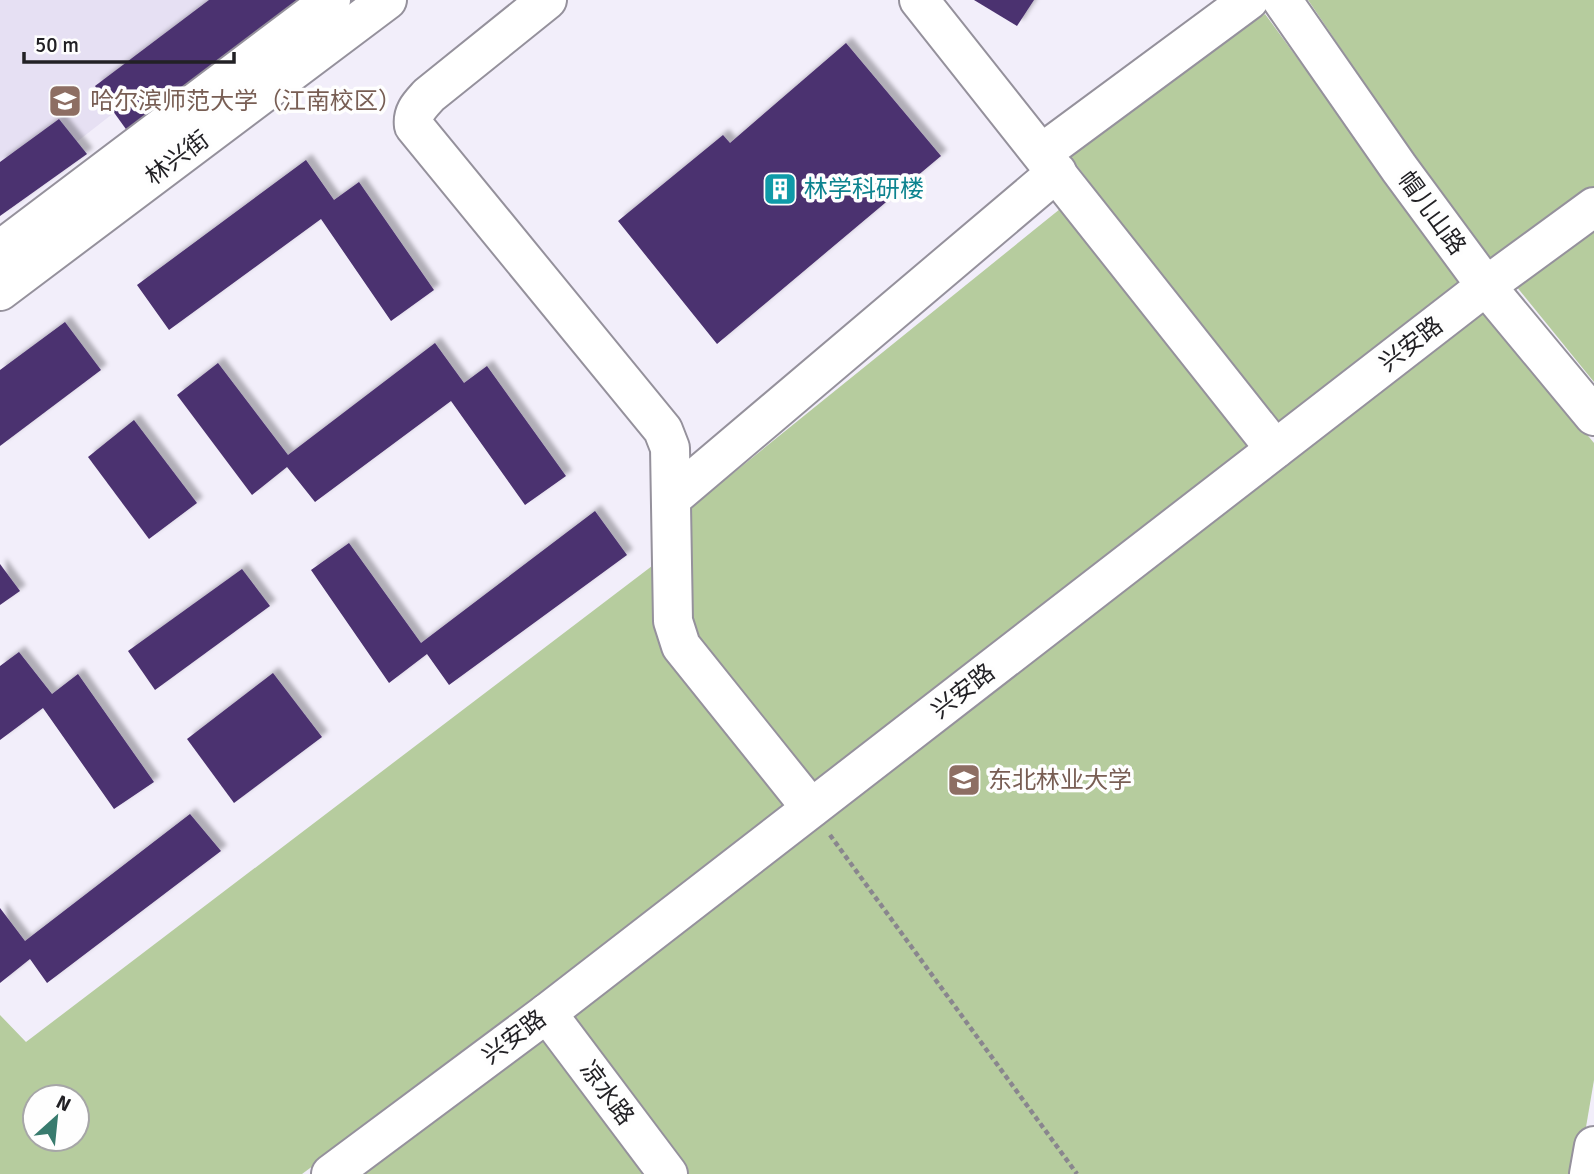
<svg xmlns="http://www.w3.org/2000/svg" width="1594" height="1174" viewBox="0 0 1594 1174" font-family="Signika,'Noto Sans SC',sans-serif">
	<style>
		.built { fill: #e6e0f3 }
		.green { fill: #b6cc9e; fill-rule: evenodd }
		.building { fill: #4b316f; filter: url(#shadow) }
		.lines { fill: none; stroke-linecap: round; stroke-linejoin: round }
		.minor-casing { stroke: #95919c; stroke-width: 42 }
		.major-casing { stroke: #95919c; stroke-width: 42 }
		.path { stroke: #89868e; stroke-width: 4.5; stroke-dasharray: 5 3.5; stroke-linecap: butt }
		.minor { stroke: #fff; stroke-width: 38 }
		.major { stroke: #fff; stroke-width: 38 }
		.labels { text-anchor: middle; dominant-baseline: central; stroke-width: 7; stroke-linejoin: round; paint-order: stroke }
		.education-label { font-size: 24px; fill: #785e54; stroke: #fefefe; text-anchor: start }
		.street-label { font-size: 24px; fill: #222125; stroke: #fefefe }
		.culture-label { font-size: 24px; fill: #0d838f; stroke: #fefefe; text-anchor: start }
	</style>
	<defs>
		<filter id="shadow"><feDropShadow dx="6" dy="-6" stdDeviation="2" flood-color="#0004"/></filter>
	</defs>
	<rect width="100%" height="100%" fill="#f2eefa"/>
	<polygon class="built" points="0,0 258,0 0,202"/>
	<g class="green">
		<polygon points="1308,0 1594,0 1594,189 1489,267"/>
		<path d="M1265,14L1465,288L541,997L302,1174H0V1015L26,1042L652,566L695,504L1091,184L1069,155L1089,138ZM35,1097H77V1139H35Z"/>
		<polygon points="1594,228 1594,382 1516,286"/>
		<polygon points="1483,309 1594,443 1594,1080 1578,1174 680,1174 559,1014"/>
		<polygon points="543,1028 653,1174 347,1174"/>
	</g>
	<g class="building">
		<polygon points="209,0 299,0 128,132 95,86"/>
		<polygon points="974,0 1034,0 1017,26"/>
		<polygon points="846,43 941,156 717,344 618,221 723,135 730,143"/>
		<polygon points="59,119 87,154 0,216 0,162"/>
		<polygon points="306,160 334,200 359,182 434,290 391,321 321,219 169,330 137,285"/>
		<polygon points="65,322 101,370 0,446 0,370"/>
		<polygon points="435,343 464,383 487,366 566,476 525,505 451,401 315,502 287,467 252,495 177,395 218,363 288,455"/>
		<polygon points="134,420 197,503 149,539 88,457"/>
		<polygon points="595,511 627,555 449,685 427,654 389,683 311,570 349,543 421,643"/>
		<polygon points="0,564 20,591 0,605"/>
		<polygon points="242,569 270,606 155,690 128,651"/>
		<polygon points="19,652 52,694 78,674 154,782 114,809 43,708 0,740 0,666"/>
		<polygon points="273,673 322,737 234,803 187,739"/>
		<polygon points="190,814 221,851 47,983 30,959 0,983 0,908 25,941"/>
	</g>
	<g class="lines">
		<defs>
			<g id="minor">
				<path d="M547,0L429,95C420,105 412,112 414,126L663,430L670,448L673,621L681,646L811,808"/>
				<polyline points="919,0 1275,449"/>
				<polyline points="1282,0 1399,168 1486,286 1594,416"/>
				<polyline points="1042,153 1249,0"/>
				<polyline points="672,498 1057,172"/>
				<polyline points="547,1013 668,1174"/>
				<polyline points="331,1174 547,1013 1486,286 1594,207"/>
				<polyline points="1589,1174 1594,1146"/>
			</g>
			<g id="major">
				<polyline points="0,250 331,0"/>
				<polyline points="0,291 387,0"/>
			</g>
		</defs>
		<use href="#minor" class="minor-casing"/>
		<use href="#major" class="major-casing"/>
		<polyline class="path" points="830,835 1077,1174"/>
		<use href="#minor" class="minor"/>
		<use href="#major" class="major"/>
	</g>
	<defs>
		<symbol id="university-square" viewBox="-11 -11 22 22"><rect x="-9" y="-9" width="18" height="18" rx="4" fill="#8d6e63" stroke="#fefefe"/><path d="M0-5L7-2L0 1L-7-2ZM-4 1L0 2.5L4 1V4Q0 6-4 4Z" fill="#fff"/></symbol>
		<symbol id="building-square" viewBox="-11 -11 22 22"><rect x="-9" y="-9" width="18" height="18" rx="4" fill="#0f9aa8" stroke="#fefefe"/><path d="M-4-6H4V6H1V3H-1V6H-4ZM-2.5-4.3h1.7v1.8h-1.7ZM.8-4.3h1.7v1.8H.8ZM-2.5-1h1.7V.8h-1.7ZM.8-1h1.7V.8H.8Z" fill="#fff"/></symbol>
	</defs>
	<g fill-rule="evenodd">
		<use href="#university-square" x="46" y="82" width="38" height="38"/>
		<use href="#building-square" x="761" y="170" width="38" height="38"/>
		<use href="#university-square" x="945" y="761" width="38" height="38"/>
	</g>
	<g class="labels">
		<g class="education-label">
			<text x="90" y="101">哈尔滨师范大学（江南校区）</text>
			<text x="988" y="780">东北林业大学</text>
		</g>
		<g class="street-label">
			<text transform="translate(177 158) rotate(-37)">林兴街</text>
			<text transform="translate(1432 213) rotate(54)">帽儿山路</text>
			<text transform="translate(1411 344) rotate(-38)">兴安路</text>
			<text transform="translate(963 691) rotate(-38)">兴安路</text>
			<text transform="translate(514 1037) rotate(-37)">兴安路</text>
			<text transform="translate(607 1093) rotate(53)">凉水路</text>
		</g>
		<g class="culture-label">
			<text x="804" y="189">林学科研楼</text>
		</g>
	</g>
	<g transform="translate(56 1118) rotate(27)"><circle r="33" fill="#fefefe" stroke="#a6a6a7" stroke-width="2"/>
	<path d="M0-5L12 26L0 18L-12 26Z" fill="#387b6e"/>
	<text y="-10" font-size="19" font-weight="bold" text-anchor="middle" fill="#222125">N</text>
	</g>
	<path d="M24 52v10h210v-10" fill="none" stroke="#222125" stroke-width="3.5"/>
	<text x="35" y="52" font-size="21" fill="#222125" stroke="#fefefe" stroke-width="5" paint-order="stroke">50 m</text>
</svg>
